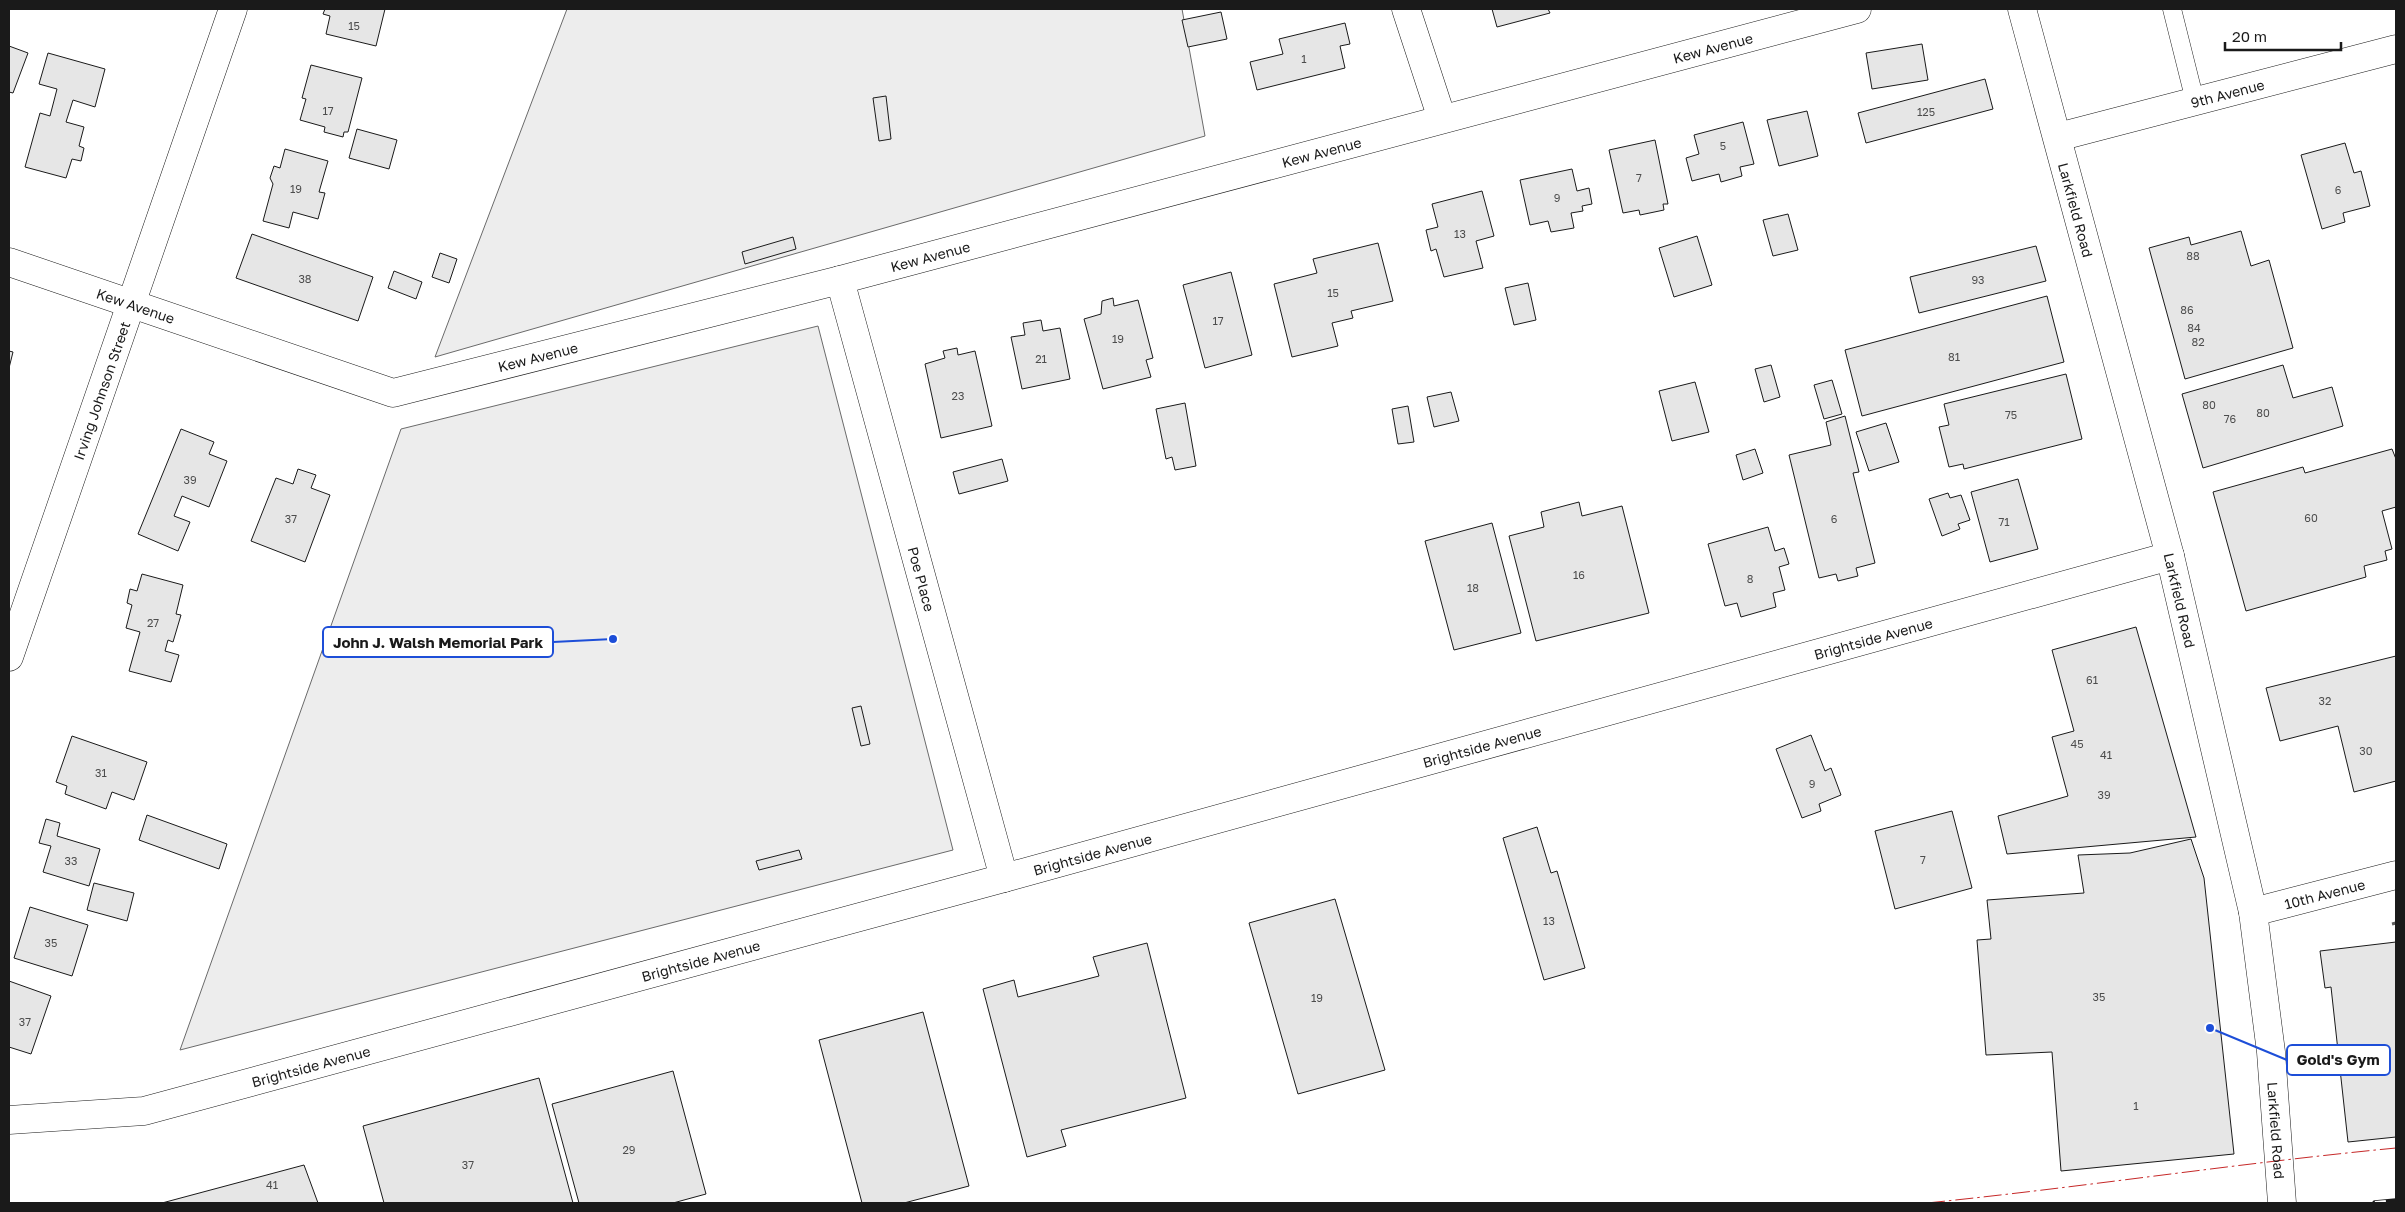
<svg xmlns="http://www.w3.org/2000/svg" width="2405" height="1212" viewBox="0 0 2405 1212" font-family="'Golos Text',sans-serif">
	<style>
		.green { fill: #ededed; stroke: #6a6a6a }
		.building { fill: #e6e6e6; stroke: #1a1a1a }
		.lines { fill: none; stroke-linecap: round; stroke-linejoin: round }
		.service-casing { stroke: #1a1a1a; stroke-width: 19 }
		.minor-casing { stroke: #1a1a1a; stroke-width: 29 }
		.secondary-casing { stroke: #1a1a1a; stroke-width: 29 }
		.path { stroke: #5f5f5f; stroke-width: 3; stroke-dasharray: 4 2.5; stroke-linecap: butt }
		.service { stroke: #fff; stroke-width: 18 }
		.minor { stroke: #fff; stroke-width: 28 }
		.secondary { stroke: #fff; stroke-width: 28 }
		.rail-casing { stroke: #1a1a1a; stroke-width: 5.5 }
		.rail { stroke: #fff; stroke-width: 4; stroke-dasharray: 11; stroke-linecap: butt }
		.power { stroke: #c62828; stroke-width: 1; stroke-dasharray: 18 4 2.5 4; stroke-linecap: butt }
		.labels { text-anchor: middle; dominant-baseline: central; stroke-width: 4; stroke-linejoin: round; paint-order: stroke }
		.number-label { font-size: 11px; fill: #4d4d4d }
		.street-label { font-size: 14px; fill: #1a1a1a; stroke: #fff }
		.leader { fill: none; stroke: #1d4ed8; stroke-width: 2 }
		.callout-dot { fill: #1d4ed8; stroke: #fff; stroke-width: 2 }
		.callout { fill: #fff; stroke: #1d4ed8; stroke-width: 2 }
		.callout-label { font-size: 15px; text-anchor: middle; font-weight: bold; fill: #1a1a1a }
	</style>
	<rect width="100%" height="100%" fill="#fff"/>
	<g class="green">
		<polygon points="567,9 1182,9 1205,136 435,357"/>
		<polygon points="818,326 953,850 180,1050 401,429"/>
	</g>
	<g class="building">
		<polygon points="325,9 385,9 376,46 326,34 330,16 323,14"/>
		<polygon points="1492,9 1548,9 1550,13 1497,27"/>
		<polygon points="1221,12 1227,39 1188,47 1182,20"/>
		<polygon points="1345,23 1350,44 1340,46 1345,68 1257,90 1250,62 1283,54 1279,39"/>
		<polygon points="1922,44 1928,80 1872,89 1866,53"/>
		<polygon points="9,46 28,53 13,93 9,92"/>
		<polygon points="48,53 105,69 95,107 73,100 66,122 84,127 79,146 84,148 81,161 72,159 66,178 25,167 40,113 50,116 57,89 39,84"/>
		<polygon points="311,65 362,78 348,132 344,132 343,137 324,132 325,127 300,120 306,99 302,98"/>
		<polygon points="1985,79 1993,109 1866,143 1858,113"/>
		<polygon points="886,96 891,139 879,141 873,98"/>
		<polygon points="1807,111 1818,156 1779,166 1767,120"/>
		<polygon points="1743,122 1754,164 1740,167 1742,176 1721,182 1719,174 1692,181 1686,158 1699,154 1694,135"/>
		<polygon points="357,129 397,140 389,169 349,158"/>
		<polygon points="1655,140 1668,204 1663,204 1664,210 1640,215 1639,210 1623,213 1609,150"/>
		<polygon points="2345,143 2354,173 2361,171 2370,206 2343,213 2345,222 2322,229 2301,155"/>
		<polygon points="285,149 328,161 319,192 325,193 318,219 293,212 289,228 263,221 273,184 270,178 274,166 280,168"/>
		<polygon points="1572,169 1577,191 1589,188 1592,204 1582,206 1583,211 1571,213 1574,228 1551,232 1548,221 1530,225 1520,180"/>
		<polygon points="1482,191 1494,236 1476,241 1483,268 1444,277 1436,249 1431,251 1426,230 1438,227 1432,204"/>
		<polygon points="1788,214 1798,250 1773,256 1763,220"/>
		<polygon points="2241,231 2251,266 2269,260 2293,348 2185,379 2149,248 2189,237 2191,245"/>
		<polygon points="252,234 373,277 358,321 236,278"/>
		<polygon points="1697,236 1712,285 1674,297 1659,248"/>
		<polygon points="793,237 796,249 745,264 742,252"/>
		<polygon points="1378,243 1393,301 1351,311 1353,318 1332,323 1338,346 1292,357 1274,284 1317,273 1313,259"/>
		<polygon points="2036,246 2046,281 1919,313 1910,277"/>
		<polygon points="440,253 457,259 449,283 432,277"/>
		<polygon points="394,271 422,282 416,299 388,288"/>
		<polygon points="1231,272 1252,355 1205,368 1183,285"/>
		<polygon points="1528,283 1536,320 1514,325 1505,288"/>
		<polygon points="2047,296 2064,362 1862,416 1845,350"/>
		<polygon points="1113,298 1114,306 1138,300 1153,358 1146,360 1151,377 1103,389 1084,319 1101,314 1102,301"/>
		<polygon points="1041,320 1043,331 1060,328 1070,379 1022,389 1011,337 1025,335 1023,323"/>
		<polygon points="957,348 958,355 975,351 992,426 941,438 925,364 945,358 943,351"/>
		<polygon points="9,351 13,352 9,368"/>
		<polygon points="1771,365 1780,397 1764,402 1755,369"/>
		<polygon points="2283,365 2293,398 2332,387 2343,426 2203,468 2182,394"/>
		<polygon points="2066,374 2082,439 1964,469 1963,464 1949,467 1939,427 1949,425 1944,404"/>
		<polygon points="1832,380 1842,414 1824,419 1814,385"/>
		<polygon points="1695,382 1709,432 1672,441 1659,391"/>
		<polygon points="1451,392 1459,421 1434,427 1427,397"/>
		<polygon points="1185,403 1196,466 1175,470 1172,457 1166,459 1156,409"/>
		<polygon points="1408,406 1414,442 1398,444 1392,409"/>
		<polygon points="1845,416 1859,472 1853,473 1875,563 1856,568 1858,576 1838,581 1836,574 1819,578 1789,455 1831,445 1826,422"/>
		<polygon points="1886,423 1899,462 1869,471 1856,432"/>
		<polygon points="181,429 214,442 209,454 227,461 209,507 182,496 174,516 190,522 178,551 138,534"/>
		<polygon points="1755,449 1763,473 1743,480 1736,455"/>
		<polygon points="2392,449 2396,459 2396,507 2382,511 2392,549 2385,551 2387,560 2364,566 2366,577 2246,611 2213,492 2303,467 2305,473"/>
		<polygon points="1002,459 1008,481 959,494 953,472"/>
		<polygon points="298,469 316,475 311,488 330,495 305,562 251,541 276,478 293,484"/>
		<polygon points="2018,479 2038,549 1990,562 1971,492"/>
		<polygon points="1948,493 1950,498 1961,495 1970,520 1958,524 1960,529 1942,536 1929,499"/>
		<polygon points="1579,502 1582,516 1622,506 1649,613 1536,641 1509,536 1544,527 1541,512"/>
		<polygon points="1492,523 1521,633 1454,650 1425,541"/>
		<polygon points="1768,527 1775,551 1784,548 1789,564 1779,567 1785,590 1773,593 1776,607 1741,617 1737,603 1725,606 1708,544"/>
		<polygon points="142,574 183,585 176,614 181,615 173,642 168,640 165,651 179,655 171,682 129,671 140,632 126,628 132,605 127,603 130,589 137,591"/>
		<polygon points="2136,627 2196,837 2007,854 1998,816 2068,796 2052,737 2074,731 2052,650"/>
		<polygon points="2396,656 2396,781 2354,792 2338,726 2280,741 2266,688"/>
		<polygon points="861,706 870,744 861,746 852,708"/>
		<polygon points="1811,735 1825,771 1831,768 1841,795 1819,804 1821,811 1802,818 1776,749"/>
		<polygon points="72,736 147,762 134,800 112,792 106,809 65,794 67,786 56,782"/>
		<polygon points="1952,811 1972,888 1895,909 1875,831"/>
		<polygon points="147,815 227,844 219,869 139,840"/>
		<polygon points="46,819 60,823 57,836 100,849 89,886 43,872 51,846 39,843"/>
		<polygon points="1537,827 1551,873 1557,871 1585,968 1544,980 1503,838"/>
		<polygon points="2191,839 2204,878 2234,1154 2061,1171 2052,1052 1986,1055 1977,940 1991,939 1987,900 2084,893 2078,855 2130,853"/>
		<polygon points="799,850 802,859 759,870 756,861"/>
		<polygon points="94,883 134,893 127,921 87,910"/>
		<polygon points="1335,899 1385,1070 1298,1094 1249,923"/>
		<polygon points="30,907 88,925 72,976 14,958"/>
		<polygon points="2396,942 2396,1137 2348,1142 2331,987 2325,988 2320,951"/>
		<polygon points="1147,943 1186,1098 1061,1130 1066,1146 1027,1157 983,989 1014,980 1018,997 1099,976 1093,957"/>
		<polygon points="9,981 51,996 31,1054 9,1047"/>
		<polygon points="923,1012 969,1186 904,1203 862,1203 819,1040"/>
		<polygon points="673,1071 706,1194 673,1203 579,1203 552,1104"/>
		<polygon points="539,1078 573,1203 384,1203 363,1126"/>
		<polygon points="304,1165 318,1203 162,1203"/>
	</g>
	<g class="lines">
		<defs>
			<polyline id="service" points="2172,9 2195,101"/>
			<g id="minor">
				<polyline points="1406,9 1442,119"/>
				<path id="s1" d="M2058,137L2396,49"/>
				<path id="s2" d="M9,262L393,393L840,280L1857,9"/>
				<path id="s3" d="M840,280L1004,878"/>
				<path id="s4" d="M9,657L233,9"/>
				<path id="s5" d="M2253,912L2396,875"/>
				<path id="s6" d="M9,1120L144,1111L1004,878L2170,556"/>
			</g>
			<g id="secondary">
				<path id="s7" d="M2022,9L2170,556L2253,912L2271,1052L2282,1203"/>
			</g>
		</defs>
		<use href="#service" class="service-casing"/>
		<use href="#minor" class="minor-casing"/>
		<use href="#secondary" class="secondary-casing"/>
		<polyline class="path" points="2392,924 2396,923"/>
		<use href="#service" class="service"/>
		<use href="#minor" class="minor"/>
		<use href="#secondary" class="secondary"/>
		<defs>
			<polyline id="rail" points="2375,1203 2396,1201"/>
		</defs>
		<use href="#rail" class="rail-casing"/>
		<use href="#rail" class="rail"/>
		<path class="power" d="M1927,1203C2084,1187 2240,1163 2396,1148"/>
	</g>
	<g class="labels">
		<g class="number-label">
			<text x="354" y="25">15</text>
			<text x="1304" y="58">1</text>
			<text x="328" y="110">17</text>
			<text x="1926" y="111">125</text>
			<text x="1723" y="145">5</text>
			<text x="1639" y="177">7</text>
			<text x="296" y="188">19</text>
			<text x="2338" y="189">6</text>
			<text x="1557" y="197">9</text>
			<text x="1460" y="233">13</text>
			<text x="2193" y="255">88</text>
			<text x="305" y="278">38</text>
			<text x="1978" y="279">93</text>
			<text x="1333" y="292">15</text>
			<text x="2187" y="309">86</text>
			<text x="1218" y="320">17</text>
			<text x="2194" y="327">84</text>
			<text x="1118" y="338">19</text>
			<text x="2198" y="341">82</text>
			<text x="1954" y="356">81</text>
			<text x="1041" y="358">21</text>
			<text x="958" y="395">23</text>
			<text x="2209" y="404">80</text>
			<text x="2263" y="412">80</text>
			<text x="2011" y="414">75</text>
			<text x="2230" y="418">76</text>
			<text x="190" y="479">39</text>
			<text x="2311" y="517">60</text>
			<text x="291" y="518">37</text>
			<text x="1834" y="518">6</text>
			<text x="2004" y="521">71</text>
			<text x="1579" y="574">16</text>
			<text x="1750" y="578">8</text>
			<text x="1473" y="587">18</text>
			<text x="153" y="622">27</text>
			<text x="2092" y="679">61</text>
			<text x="2325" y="700">32</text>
			<text x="2077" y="743">45</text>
			<text x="2366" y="750">30</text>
			<text x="2106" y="754">41</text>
			<text x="101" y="772">31</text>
			<text x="1812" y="783">9</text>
			<text x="2104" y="794">39</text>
			<text x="1923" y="859">7</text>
			<text x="71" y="860">33</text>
			<text x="1549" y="920">13</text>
			<text x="51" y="942">35</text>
			<text x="2099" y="996">35</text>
			<text x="1317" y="997">19</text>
			<text x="25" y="1021">37</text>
			<text x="2136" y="1105">1</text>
			<text x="629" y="1149">29</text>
			<text x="468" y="1164">37</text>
			<text x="272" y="1184">41</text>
		</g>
		<g class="street-label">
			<text stroke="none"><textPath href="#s2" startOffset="1770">Kew Avenue</textPath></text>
			<text stroke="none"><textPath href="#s1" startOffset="175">9th Avenue</textPath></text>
			<text stroke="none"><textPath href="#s2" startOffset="1365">Kew Avenue</textPath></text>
			<text stroke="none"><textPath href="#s7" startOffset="208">Larkfield Road</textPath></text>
			<text stroke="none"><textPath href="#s2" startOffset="960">Kew Avenue</textPath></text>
			<text stroke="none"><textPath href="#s2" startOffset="134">Kew Avenue</textPath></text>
			<text stroke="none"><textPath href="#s2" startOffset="555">Kew Avenue</textPath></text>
			<text stroke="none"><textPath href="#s4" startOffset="282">Irving Johnson Street</textPath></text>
			<text stroke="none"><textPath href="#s3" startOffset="310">Poe Place</textPath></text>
			<text stroke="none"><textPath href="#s7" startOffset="612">Larkfield Road</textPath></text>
			<text stroke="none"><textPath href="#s6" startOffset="1928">Brightside Avenue</textPath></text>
			<text stroke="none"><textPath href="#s6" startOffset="1522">Brightside Avenue</textPath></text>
			<text stroke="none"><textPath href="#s6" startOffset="1118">Brightside Avenue</textPath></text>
			<text stroke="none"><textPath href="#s5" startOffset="74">10th Avenue</textPath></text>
			<text stroke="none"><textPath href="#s6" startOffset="712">Brightside Avenue</textPath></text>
			<text stroke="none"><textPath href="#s6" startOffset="308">Brightside Avenue</textPath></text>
			<text stroke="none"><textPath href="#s7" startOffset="1152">Larkfield Road</textPath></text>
		</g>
	</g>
	<path class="leader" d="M613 639L553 642M2210 1028L2287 1060"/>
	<g class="callout-dot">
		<circle cx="613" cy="639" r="5"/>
		<circle cx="2210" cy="1028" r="5"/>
	</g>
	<g class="callout">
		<rect x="323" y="627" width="230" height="30" rx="5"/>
		<rect x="2287" y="1045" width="103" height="30" rx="5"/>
	</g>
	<g class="callout-label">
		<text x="438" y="648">John J. Walsh Memorial Park</text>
		<text x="2338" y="1065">Gold's Gym</text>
	</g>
	<rect width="2405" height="1212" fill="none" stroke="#1a1a1a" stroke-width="20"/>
	<path d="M2225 42v8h116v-8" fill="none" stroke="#1a1a1a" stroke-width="2.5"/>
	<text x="2232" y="42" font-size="15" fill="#1a1a1a" stroke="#ffffff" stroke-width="4" paint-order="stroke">20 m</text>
</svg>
